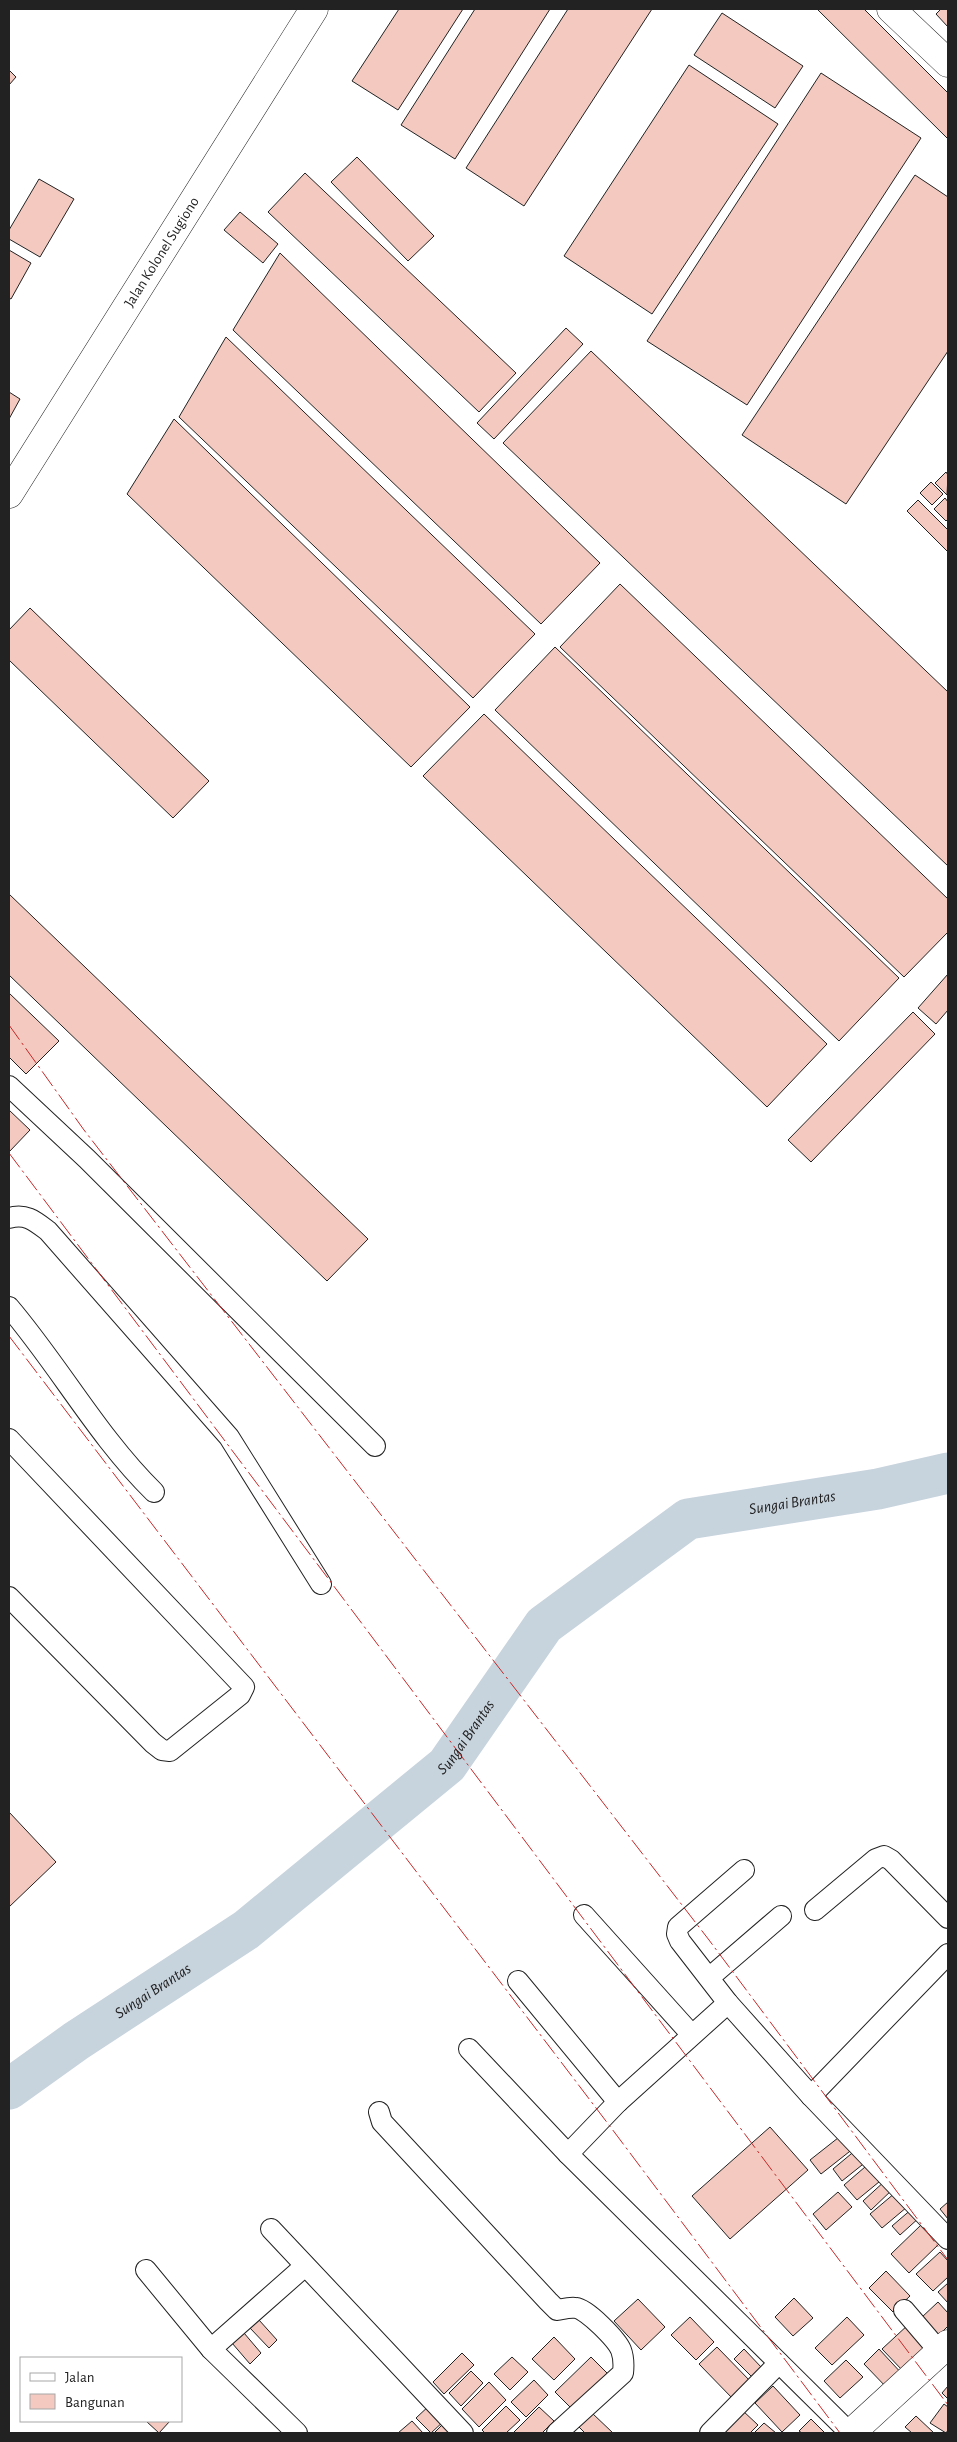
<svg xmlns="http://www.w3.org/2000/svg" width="957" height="2442" viewBox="0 0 957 2442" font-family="'Alegreya Sans',sans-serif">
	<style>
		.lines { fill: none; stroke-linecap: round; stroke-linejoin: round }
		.river { stroke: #c7d3dd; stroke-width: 41 }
		.building { fill: #f3c9c0; stroke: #222 }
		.street-casing { stroke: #222; stroke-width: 22 }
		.secondary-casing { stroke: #222; stroke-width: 29 }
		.primary-casing { stroke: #222; stroke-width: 29 }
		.street { stroke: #fff; stroke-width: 20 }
		.secondary { stroke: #fff; stroke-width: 28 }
		.primary { stroke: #fff; stroke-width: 28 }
		.power { stroke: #c62828; stroke-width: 1; stroke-dasharray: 18 4 2.5 4; stroke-linecap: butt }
		.labels { text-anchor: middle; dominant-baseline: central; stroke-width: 4; stroke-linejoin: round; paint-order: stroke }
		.street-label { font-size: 15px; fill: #222; stroke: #fff }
		.water-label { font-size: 16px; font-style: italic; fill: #222; stroke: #fff }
	</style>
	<rect width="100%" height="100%" fill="#fff"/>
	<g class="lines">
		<path class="river" id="s1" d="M9,2089L76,2041L246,1930L447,1765L544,1625L688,1519L878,1489L948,1473"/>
	</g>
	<g class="building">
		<polygon points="399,9 463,9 398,110 352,81"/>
		<polygon points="475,9 550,9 455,159 401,125"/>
		<polygon points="568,9 652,9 524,206 466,168"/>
		<polygon points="817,9 864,9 948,93 948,139"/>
		<polygon points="941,9 948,9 948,27 936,14"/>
		<polygon points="722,13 803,66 775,108 694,55"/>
		<polygon points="689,65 778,124 652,314 564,256"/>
		<polygon points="9,70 16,77 9,85"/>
		<polygon points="821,73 921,138 747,405 647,341"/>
		<polygon points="357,157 434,236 408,261 331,182"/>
		<polygon points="305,173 516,373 479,412 268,212"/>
		<polygon points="915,175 948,197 948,351 846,504 742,435"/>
		<polygon points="39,179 74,199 40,257 9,239 9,230"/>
		<polygon points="240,212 278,244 263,263 224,230"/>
		<polygon points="9,250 31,263 11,299 9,298"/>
		<polygon points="280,253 600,563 541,624 233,330"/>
		<polygon points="566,328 583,344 494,439 477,423"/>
		<polygon points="226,337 535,634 473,698 179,417"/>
		<polygon points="591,351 948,692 948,866 503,443"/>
		<polygon points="9,392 20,399 9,419"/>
		<polygon points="174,419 470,707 411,767 127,494"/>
		<polygon points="946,472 948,475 947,495 935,483"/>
		<polygon points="931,482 943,494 932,505 920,493"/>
		<polygon points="945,498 948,502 948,519 946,521 934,509"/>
		<polygon points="918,500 948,530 948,552 907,511"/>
		<polygon points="620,584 948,899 948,932 904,977 560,647"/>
		<polygon points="30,608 209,781 173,818 9,660 9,630"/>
		<polygon points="555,647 899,978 839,1041 495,710"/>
		<polygon points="484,714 827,1044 767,1107 423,776"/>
		<polygon points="9,894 368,1239 327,1281 9,975"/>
		<polygon points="948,974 948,1010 936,1024 918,1008"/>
		<polygon points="9,993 59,1041 26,1074 9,1057"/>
		<polygon points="913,1012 935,1034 811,1162 788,1140"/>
		<polygon points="9,1110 30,1130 9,1152"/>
		<polygon points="9,1812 56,1862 9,1907"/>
		<polygon points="770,2127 808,2170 730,2239 692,2196"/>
		<polygon points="843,2134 854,2148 821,2174 810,2160"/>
		<polygon points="857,2149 867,2161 842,2181 833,2169"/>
		<polygon points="872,2161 885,2177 857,2200 844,2185"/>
		<polygon points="886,2180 894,2188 871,2210 863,2201"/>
		<polygon points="838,2192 852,2207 826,2230 813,2214"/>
		<polygon points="895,2193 907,2207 882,2228 870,2214"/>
		<polygon points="948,2202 948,2219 940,2209"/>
		<polygon points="913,2208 920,2217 900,2235 892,2226"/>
		<polygon points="921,2225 939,2244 909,2273 891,2254"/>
		<polygon points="940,2252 948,2261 948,2277 933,2291 916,2274"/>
		<polygon points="886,2271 910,2296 893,2312 869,2288"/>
		<polygon points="948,2283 948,2303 938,2292"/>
		<polygon points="794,2298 813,2318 793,2336 775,2317"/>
		<polygon points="638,2299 665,2327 641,2350 614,2321"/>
		<polygon points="938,2302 948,2313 948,2326 938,2336 921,2318"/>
		<polygon points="690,2317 714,2342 696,2360 671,2335"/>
		<polygon points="847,2317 864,2335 832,2365 815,2348"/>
		<polygon points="259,2320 277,2340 269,2348 250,2328"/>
		<polygon points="909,2324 930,2345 903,2371 882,2349"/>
		<polygon points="244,2333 261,2353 250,2364 232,2343"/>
		<polygon points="554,2337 575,2359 554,2380 532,2359"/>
		<polygon points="717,2347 752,2383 734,2400 699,2364"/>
		<polygon points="744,2349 762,2368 752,2377 734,2359"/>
		<polygon points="879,2349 904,2376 889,2390 864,2364"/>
		<polygon points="462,2353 474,2365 444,2394 433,2382"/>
		<polygon points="512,2357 528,2372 510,2390 494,2374"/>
		<polygon points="591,2357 608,2374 572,2409 555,2392"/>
		<polygon points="846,2360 863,2377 840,2398 824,2381"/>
		<polygon points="471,2371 483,2383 461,2406 449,2393"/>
		<polygon points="534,2380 548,2395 526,2417 511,2402"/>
		<polygon points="489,2382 506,2400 479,2427 462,2409"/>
		<polygon points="773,2386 800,2415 782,2432 755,2403"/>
		<polygon points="948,2386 948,2399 942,2393"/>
		<polygon points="431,2404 445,2420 431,2433 416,2418"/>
		<polygon points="944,2404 948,2407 948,2430 946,2433 930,2423"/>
		<polygon points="506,2406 520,2420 506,2433 485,2433 482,2430"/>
		<polygon points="539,2407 554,2421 542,2433 513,2433"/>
		<polygon points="742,2410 758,2425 750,2433 726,2433 724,2431"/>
		<polygon points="592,2413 613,2433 585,2433 578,2426"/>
		<polygon points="916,2416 934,2433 912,2433 905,2427"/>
		<polygon points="811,2419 825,2433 802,2433 799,2431"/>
		<polygon points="146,2421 170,2421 159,2433"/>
		<polygon points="412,2421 423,2433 398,2433"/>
		<polygon points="444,2423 454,2433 434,2433"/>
		<polygon points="764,2423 776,2433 754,2433"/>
	</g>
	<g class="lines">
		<defs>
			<g id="street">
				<polyline points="9,1086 87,1159 375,1446"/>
				<path d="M9,1218C26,1213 35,1221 48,1231L229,1437L321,1584"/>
				<path d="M9,1307C60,1367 98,1437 154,1492"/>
				<polyline points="9,1439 244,1687 240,1695 170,1751 162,1750 153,1743 9,1597"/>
				<polyline points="744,1870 678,1927 677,1934 680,1941 728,2003 811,2096 948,2239"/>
				<polyline points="815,1910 876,1859 884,1856 891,1860 948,1918"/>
				<polyline points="584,1915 691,2034"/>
				<polyline points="710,1977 781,1916"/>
				<polyline points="518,1981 618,2102"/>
				<polyline points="728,2003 618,2102 568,2154 850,2433"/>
				<polyline points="469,2049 568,2154"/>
				<polyline points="811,2096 948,1954"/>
				<path d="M379,2112L382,2122L548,2301L557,2310C563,2309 570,2307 576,2308C587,2309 617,2340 621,2350C624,2358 624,2364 623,2373L557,2433"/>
				<polyline points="271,2229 463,2433"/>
				<polyline points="146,2270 211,2349 297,2433"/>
				<polyline points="904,2310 939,2351"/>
				<polyline points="211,2349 305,2266"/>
				<polyline points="710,2433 779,2363"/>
			</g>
			<polyline id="secondary" points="851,2433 948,2344"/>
			<g id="primary">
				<polyline points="891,9 948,63"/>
				<path id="s2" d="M9,494L314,9"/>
			</g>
		</defs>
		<use href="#street" class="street-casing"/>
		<use href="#secondary" class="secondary-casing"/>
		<use href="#primary" class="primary-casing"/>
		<use href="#street" class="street"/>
		<use href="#secondary" class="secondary"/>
		<use href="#primary" class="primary"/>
		<g class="power">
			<polyline points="9,1025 84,1130 709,1940 948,2260"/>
			<polyline points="9,1153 948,2405"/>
			<polyline points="9,1336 612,2129 840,2433"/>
		</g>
	</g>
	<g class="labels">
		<g class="street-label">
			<text stroke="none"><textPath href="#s2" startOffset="286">Jalan Kolonel Sugiono</textPath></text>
		</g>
		<g class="water-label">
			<text stroke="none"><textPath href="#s1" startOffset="1000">Sungai Brantas</textPath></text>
			<text stroke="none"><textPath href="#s1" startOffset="579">Sungai Brantas</textPath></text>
			<text stroke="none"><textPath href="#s1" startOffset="174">Sungai Brantas</textPath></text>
		</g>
	</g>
	<rect width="957" height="2442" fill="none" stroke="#222222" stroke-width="20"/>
	<rect x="20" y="2357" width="162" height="65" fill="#ffffff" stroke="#a7a7a7"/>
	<rect x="30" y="2373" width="25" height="8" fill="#ffffff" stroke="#a7a7a7"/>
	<text x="65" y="2382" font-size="15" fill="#222222">Jalan</text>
	<rect x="30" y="2394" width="25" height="15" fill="#f3c9c0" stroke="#a7a7a7"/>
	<text x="65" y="2407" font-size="15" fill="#222222">Bangunan</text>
</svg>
